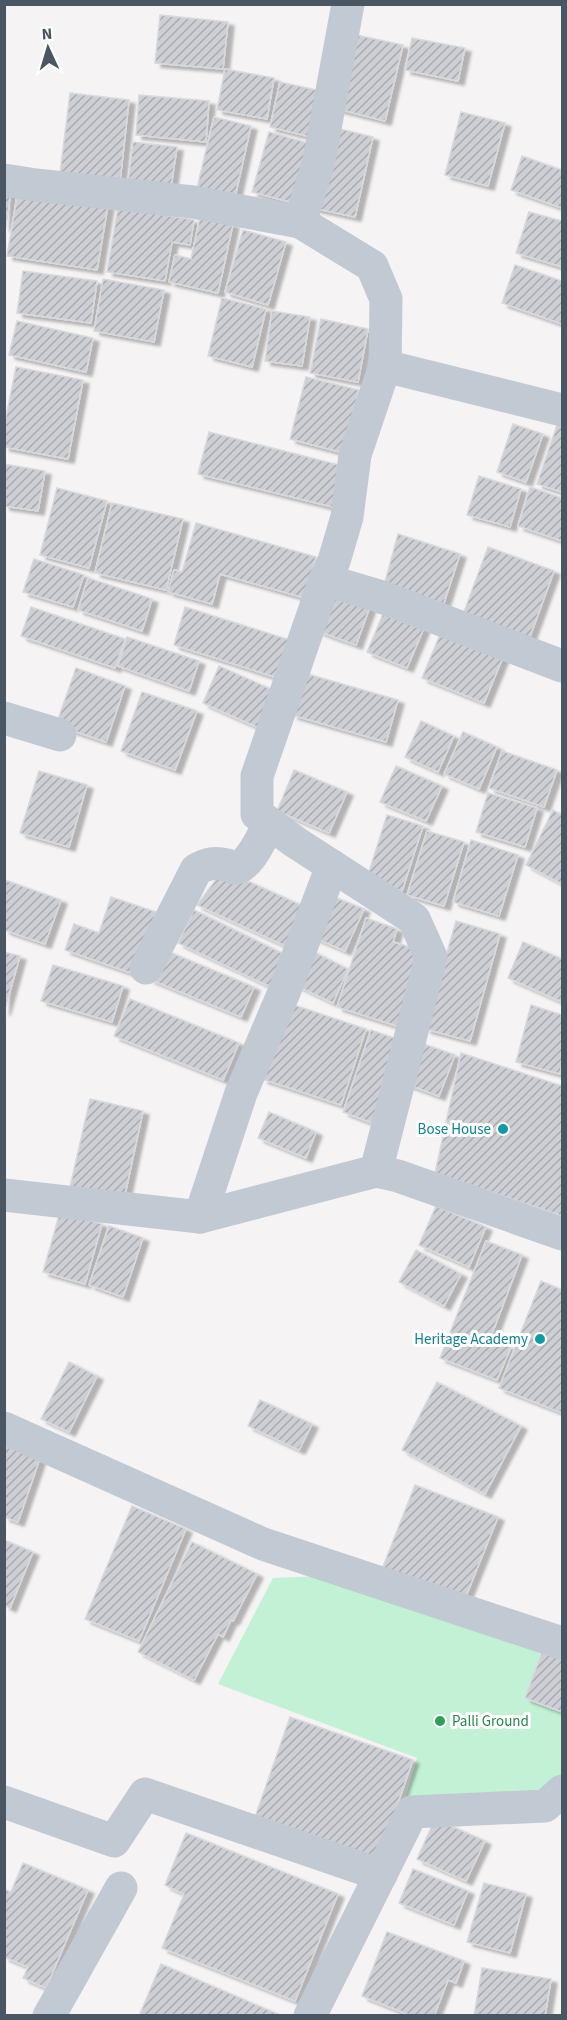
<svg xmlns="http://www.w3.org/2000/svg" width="567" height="2020" viewBox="0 0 567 2020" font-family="'Source Sans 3',sans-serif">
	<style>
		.park { fill: #c3f1d5 }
		.building { fill: url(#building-hatch); stroke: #d7d9de; stroke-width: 1.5; filter: url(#shadow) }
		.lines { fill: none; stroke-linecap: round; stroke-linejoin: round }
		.minor { stroke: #c1cad2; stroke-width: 33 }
		.culture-dot { fill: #0f9aa8; stroke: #fff; stroke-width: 2 }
		.leisure-dot { fill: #2e9e5b; stroke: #fff; stroke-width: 2 }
		.labels { text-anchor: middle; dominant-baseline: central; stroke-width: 6; stroke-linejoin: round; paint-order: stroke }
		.culture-label { font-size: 15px; fill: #0d838f; stroke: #fff; text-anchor: end }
		.leisure-label { font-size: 15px; fill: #27864d; stroke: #fff; text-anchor: start }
	</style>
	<defs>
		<pattern id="building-hatch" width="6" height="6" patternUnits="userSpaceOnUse" patternTransform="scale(1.5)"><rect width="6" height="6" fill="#cdcfd5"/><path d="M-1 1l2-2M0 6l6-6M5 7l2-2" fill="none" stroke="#a8abb0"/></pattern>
		<filter id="shadow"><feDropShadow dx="6" dy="4" stdDeviation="1.5" flood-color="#0004"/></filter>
	</defs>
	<rect width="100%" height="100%" fill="#f5f3f3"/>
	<polygon class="park" points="323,1576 562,1657 562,1773 534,1794 404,1803 417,1758 218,1684 273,1578"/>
	<g class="building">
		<polygon points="160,15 228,22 223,69 155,63"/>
		<polygon points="352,34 403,45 385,121 334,108"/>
		<polygon points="412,38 465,48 458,81 405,70"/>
		<polygon points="225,69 274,78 267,119 217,110"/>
		<polygon points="280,82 330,93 319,139 270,127"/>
		<polygon points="70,93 129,100 120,181 60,173"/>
		<polygon points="139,95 209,101 206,142 136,135"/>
		<polygon points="461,112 505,123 488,186 445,175"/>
		<polygon points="214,117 251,126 235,197 197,188"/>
		<polygon points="332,127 373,137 355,217 313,208"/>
		<polygon points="269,132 315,145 298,204 252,192"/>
		<polygon points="133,142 177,147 171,187 128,182"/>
		<polygon points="522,156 562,170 562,208 511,190"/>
		<polygon points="4,188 11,189 6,227 4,227"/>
		<polygon points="18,191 108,205 97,270 7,256"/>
		<polygon points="118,207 194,220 190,245 172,242 165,281 107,272"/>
		<polygon points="529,212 562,221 562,267 516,253"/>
		<polygon points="200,217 233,224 218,293 169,282 175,255 191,259"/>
		<polygon points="243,230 286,242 268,305 225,292"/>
		<polygon points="515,265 562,281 562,324 502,303"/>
		<polygon points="23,271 97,281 91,323 17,313"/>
		<polygon points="103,279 164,290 154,342 94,331"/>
		<polygon points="222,298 266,309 252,367 208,356"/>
		<polygon points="272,311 310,317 302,366 265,361"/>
		<polygon points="321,319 368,329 358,382 310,373"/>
		<polygon points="17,321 93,338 86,372 9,355"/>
		<polygon points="16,367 83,380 68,459 4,447 4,427"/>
		<polygon points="306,377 359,390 344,453 290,439"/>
		<polygon points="560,416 562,417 562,492 537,484"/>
		<polygon points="513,424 543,434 526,482 497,472"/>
		<polygon points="209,432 343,466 333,507 198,474"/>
		<polygon points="4,464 45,471 38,511 4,506"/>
		<polygon points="479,476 521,489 510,527 467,515"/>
		<polygon points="530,487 562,498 562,541 518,526"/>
		<polygon points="57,488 107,501 89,568 40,555"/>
		<polygon points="112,503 183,519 166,590 95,573"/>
		<polygon points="196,523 316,557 305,598 220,574 212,604 168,592 174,570 182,572"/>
		<polygon points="398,534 460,554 440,615 383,589"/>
		<polygon points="488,547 554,571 528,642 462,617"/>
		<polygon points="34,559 84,575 73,607 23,592"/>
		<polygon points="88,578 152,599 142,631 78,610"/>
		<polygon points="333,591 371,604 356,645 318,631"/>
		<polygon points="31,607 125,639 115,668 21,636"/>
		<polygon points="185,607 293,641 281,679 174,645"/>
		<polygon points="386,607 426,623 407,668 367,652"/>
		<polygon points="441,632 503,657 484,703 422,678"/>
		<polygon points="127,637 199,661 189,691 118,666"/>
		<polygon points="219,666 275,691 259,728 203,703"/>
		<polygon points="76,668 125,686 106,742 56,725"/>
		<polygon points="304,673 398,700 386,742 292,715"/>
		<polygon points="142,692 197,711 175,770 121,751"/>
		<polygon points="421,721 454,736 438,772 405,757"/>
		<polygon points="463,732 497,747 479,789 444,774"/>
		<polygon points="502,751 557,770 544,807 489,788"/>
		<polygon points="396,766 442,786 426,821 380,802"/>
		<polygon points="294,770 347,792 329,833 277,811"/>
		<polygon points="39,771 87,785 69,847 20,833"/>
		<polygon points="488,793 537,808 525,847 476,832"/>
		<polygon points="553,810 562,815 562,884 526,865"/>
		<polygon points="387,815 423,826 402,891 366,881"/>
		<polygon points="427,831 464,842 444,906 407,895"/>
		<polygon points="471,840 518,855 499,916 453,902"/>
		<polygon points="223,870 310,909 292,949 197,905"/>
		<polygon points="5,880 61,900 45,944 4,930"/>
		<polygon points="332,896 364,909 345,951 313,937"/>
		<polygon points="111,897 156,912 134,974 65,950 74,924 99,933"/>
		<polygon points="194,910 290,957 275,989 178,943"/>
		<polygon points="366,918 397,929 393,942 421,950 397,1026 337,1007"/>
		<polygon points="456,921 500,934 470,1041 425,1029"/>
		<polygon points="523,942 562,959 562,1002 508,978"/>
		<polygon points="162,949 254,987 241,1017 149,979"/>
		<polygon points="308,949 348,969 333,1003 291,983"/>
		<polygon points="4,952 20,956 4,1012"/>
		<polygon points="53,965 123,986 112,1022 41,1001"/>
		<polygon points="130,999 239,1043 223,1080 114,1036"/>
		<polygon points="288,1003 366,1029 341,1105 262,1079"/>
		<polygon points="531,1005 562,1015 562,1063 560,1074 516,1062"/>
		<polygon points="371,1030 403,1041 375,1124 343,1112"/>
		<polygon points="421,1043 455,1055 439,1096 406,1084"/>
		<polygon points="461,1053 562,1086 562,1216 435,1173"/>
		<polygon points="90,1099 143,1111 124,1199 70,1187"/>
		<polygon points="269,1112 316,1132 306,1158 258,1138"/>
		<polygon points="436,1206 486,1227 469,1267 419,1245"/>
		<polygon points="60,1212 102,1224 85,1284 43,1272"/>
		<polygon points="109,1226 143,1238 123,1297 89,1285"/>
		<polygon points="486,1241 522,1255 490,1339 511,1347 497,1380 440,1358"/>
		<polygon points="416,1250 461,1274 444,1306 399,1282"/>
		<polygon points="541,1281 562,1290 562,1413 499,1388"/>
		<polygon points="69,1362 97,1376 69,1432 41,1419"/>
		<polygon points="437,1382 521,1426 485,1494 402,1450"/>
		<polygon points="260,1400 312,1424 299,1450 248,1426"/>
		<polygon points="4,1446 40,1458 18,1522 4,1517"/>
		<polygon points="415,1485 498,1517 464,1601 382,1569"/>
		<polygon points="132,1506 186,1529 139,1641 85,1619"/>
		<polygon points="4,1540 33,1552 10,1608 4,1605"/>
		<polygon points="192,1542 257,1574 233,1621 231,1620 223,1637 218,1634 194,1680 138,1652"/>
		<polygon points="542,1652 562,1659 562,1712 525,1698"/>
		<polygon points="290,1717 413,1760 378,1860 255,1817"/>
		<polygon points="435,1819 485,1841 466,1881 417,1859"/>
		<polygon points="186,1833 338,1894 295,2001 162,1948 184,1894 165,1885"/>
		<polygon points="23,1863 88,1890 46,1988 23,1978 28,1967 4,1957 4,1889 11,1892"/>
		<polygon points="413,1869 468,1891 454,1925 399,1903"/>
		<polygon points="484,1883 526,1894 510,1953 467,1942"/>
		<polygon points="387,1932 464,1961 456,1983 448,1980 434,2016 412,2016 362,1996"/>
		<polygon points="161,1964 280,2015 139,2016"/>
		<polygon points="482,1968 551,1979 545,2016 474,2016"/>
	</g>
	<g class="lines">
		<g class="minor">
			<polyline points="4,180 36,185 193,202 300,222 372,266 386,299 385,366 355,455 347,517 334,561 325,580 257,776 257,814 295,842 414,919 431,957 376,1171 200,1217 4,1195"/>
			<polyline points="300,222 319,161 348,4"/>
			<polyline points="385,366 562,410"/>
			<polyline points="325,580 379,596 562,666"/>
			<polyline points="4,718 60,735"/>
			<path d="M146,968L196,870C207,863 215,862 227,865C230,866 233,868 236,868C249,867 264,834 269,823"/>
			<polyline points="376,1171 398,1176 562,1234"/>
			<polyline points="200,1217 241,1093 285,990 332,866"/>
			<polyline points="4,1428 263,1544 562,1643"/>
			<polyline points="4,1802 114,1841 145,1794 381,1875"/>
			<polyline points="49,2016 121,1888"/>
			<polyline points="310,2016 412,1812 545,1806 562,1791"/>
		</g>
	</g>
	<g class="culture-dot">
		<circle cx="503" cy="1129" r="6"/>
		<circle cx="540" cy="1339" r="6"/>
	</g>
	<circle class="leisure-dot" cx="440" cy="1721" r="6"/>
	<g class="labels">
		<g class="culture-label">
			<text x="491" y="1129">Bose House</text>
			<text x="528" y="1339">Heritage Academy</text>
		</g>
		<g class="leisure-label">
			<text x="452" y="1721">Palli Ground</text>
		</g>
	</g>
	<rect width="567" height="2020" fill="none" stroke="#4a5661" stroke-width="12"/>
	<g transform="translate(48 48) rotate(356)" stroke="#ffffff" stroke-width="4.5" paint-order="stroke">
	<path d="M0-4.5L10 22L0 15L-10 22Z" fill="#4a5661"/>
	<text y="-9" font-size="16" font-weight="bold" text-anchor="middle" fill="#4a5661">N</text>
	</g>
</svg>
